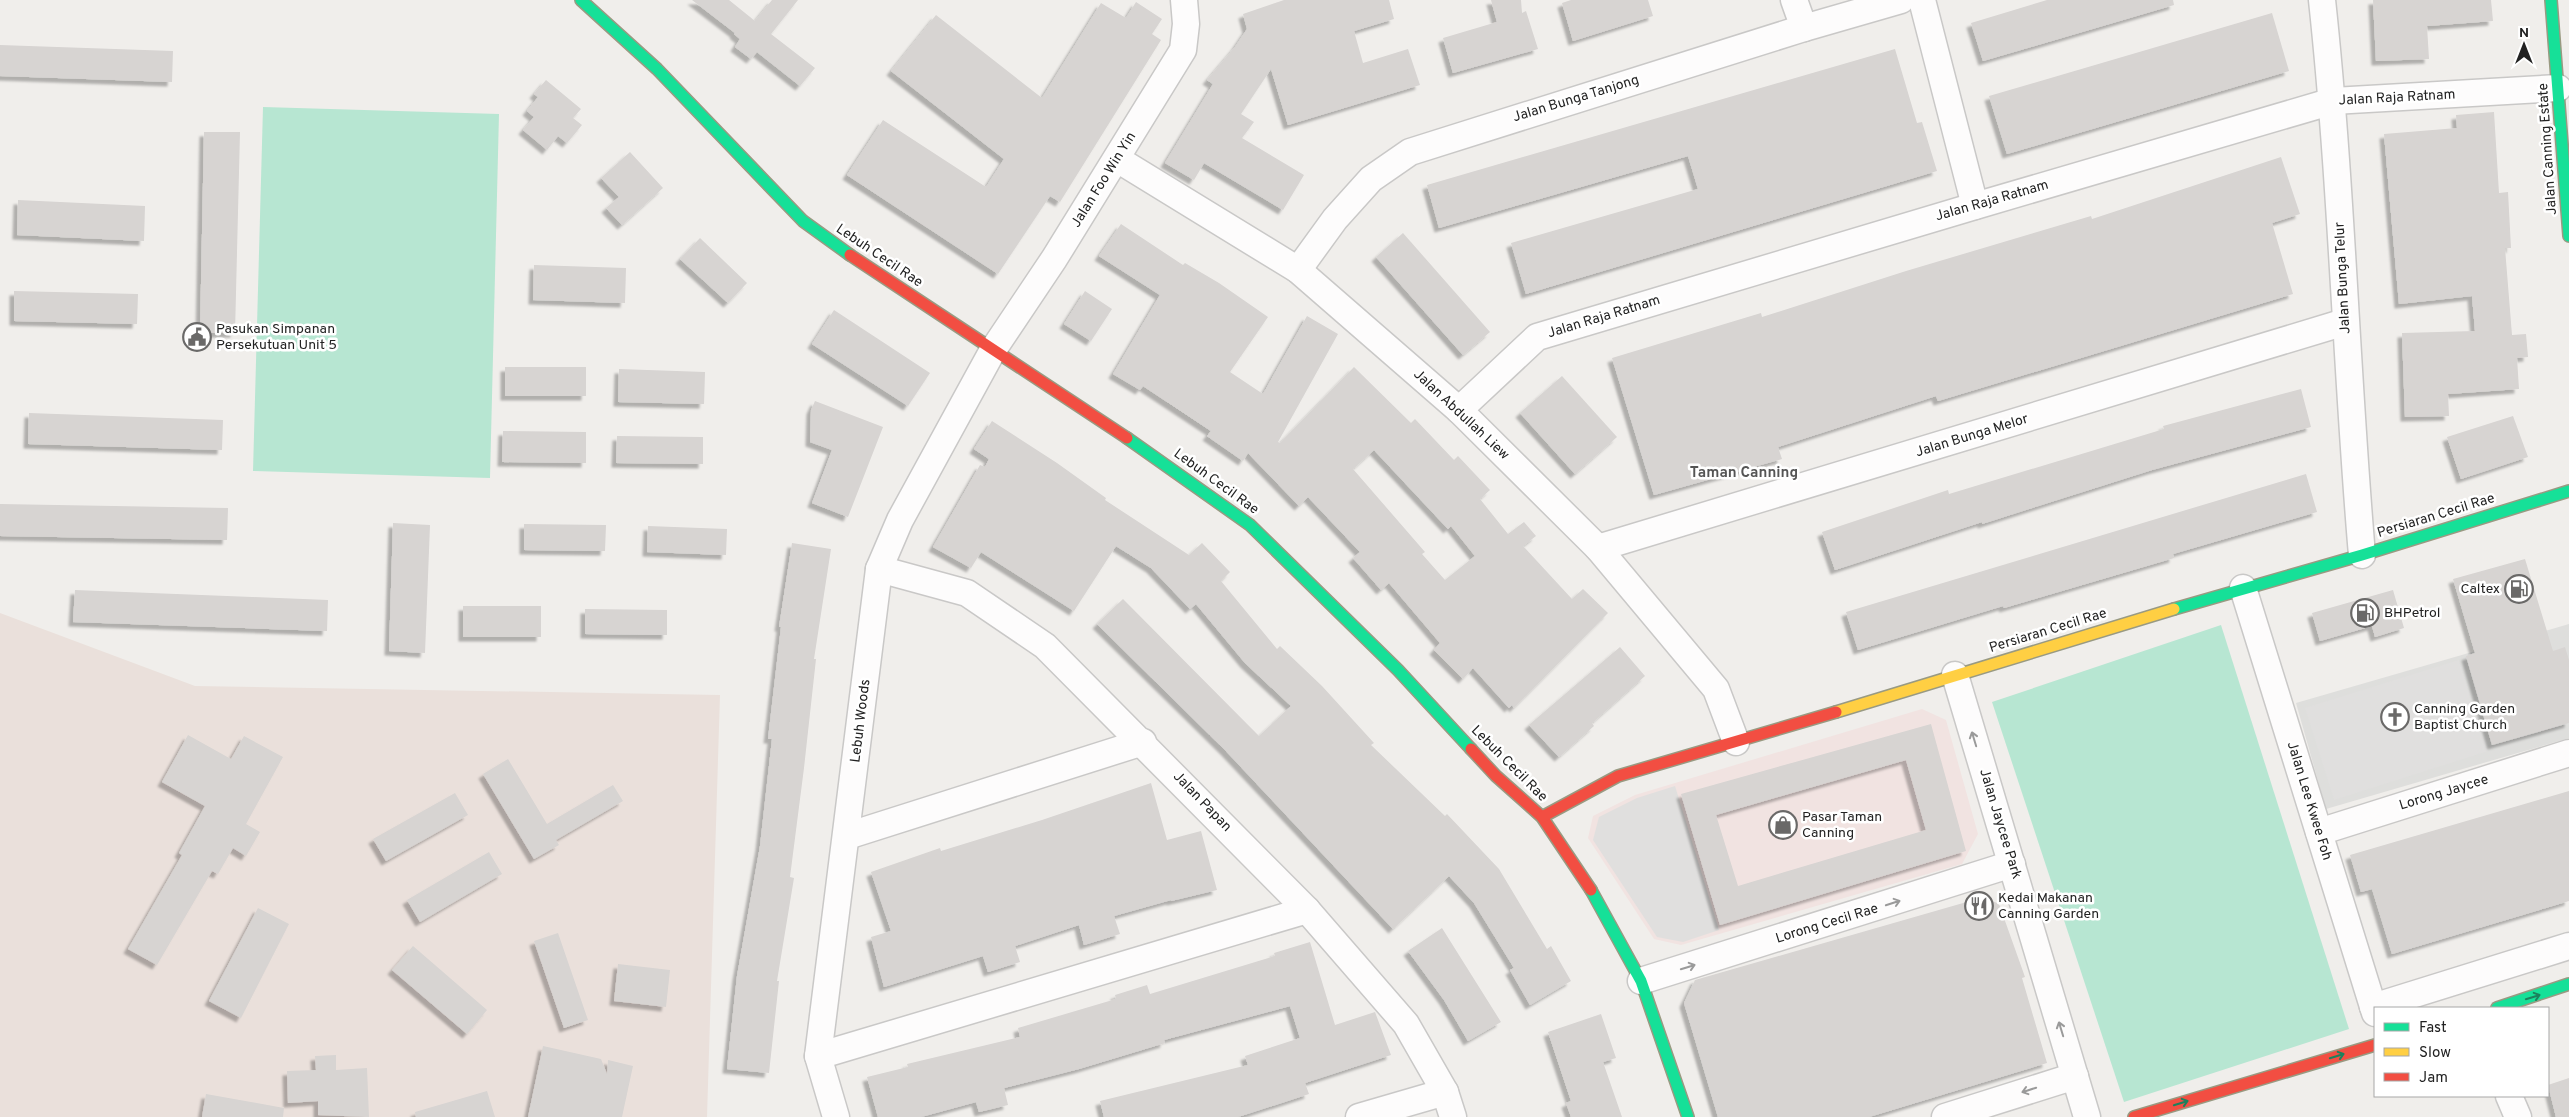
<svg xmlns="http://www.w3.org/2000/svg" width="2569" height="1117" viewBox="0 0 2569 1117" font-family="Overpass,sans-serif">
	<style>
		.commercial { fill: #f1e3e1 }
		.religious { fill: #dededc }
		.military { fill: #eae0db }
		.pitch { fill: #b7e6d2 }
		.parking { fill: #e0dfde }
		.building { fill: #d7d4d2; fill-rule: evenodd; filter: url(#shadow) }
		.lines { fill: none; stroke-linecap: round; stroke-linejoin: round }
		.street-casing { stroke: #c9c8c7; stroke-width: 29 }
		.fast-casing { stroke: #999a82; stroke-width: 14 }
		.slow-casing { stroke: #999a82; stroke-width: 14 }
		.jam-casing { stroke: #999a82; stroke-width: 14 }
		.street { stroke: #fdfcfc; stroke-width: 26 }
		.fast { stroke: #16e098; stroke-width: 11 }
		.slow { stroke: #ffcf43; stroke-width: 11 }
		.jam { stroke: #f24e42; stroke-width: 11 }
		.oneway { stroke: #9a9a9a }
		.oneway2 { stroke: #1c815d }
		.labels { text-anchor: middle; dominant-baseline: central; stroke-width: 5; stroke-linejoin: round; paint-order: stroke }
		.street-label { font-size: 14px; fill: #222; stroke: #fff }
		.poi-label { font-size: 14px; fill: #222; stroke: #fff; text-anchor: start }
		.neighbourhood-label { font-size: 15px; font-weight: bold; fill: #555; stroke: #fff }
	</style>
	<defs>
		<filter id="shadow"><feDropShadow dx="-4.5" dy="4.5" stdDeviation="1" flood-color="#0004"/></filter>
	</defs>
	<rect width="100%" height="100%" fill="#f0eeeb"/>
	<polygon class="commercial" points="1922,709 1946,720 1978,834 1962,864 1681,945 1654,939 1588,838 1593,816 1635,795"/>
	<polygon class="religious" points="2569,624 2569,738 2326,809 2296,703"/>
	<polygon class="military" points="0,613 195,686 720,695 707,1117 0,1117"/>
	<g class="pitch">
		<polygon points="263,107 499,114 490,478 253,471"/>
		<polygon points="2221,625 2349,1029 2124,1102 1992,702"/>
	</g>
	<g class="parking">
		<polygon points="2459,660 2488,751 2334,800 2305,708"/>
		<polygon points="1675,786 1719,930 1683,942 1657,937 1593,840 1599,817 1637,798"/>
	</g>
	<g class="building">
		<polygon points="692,0 729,0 755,21 772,0 798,0 771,34 815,68 800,86 757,52 751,59 735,47 740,39 734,34 735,33"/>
		<polygon points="1284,0 1389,0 1394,19 1354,31 1363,63 1408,49 1420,85 1288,125 1271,69 1241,114 1254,122 1242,138 1304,175 1283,210 1204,163 1194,180 1165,163 1213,84 1207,80 1235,47 1247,29 1243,14"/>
		<polygon points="1491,0 1521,0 1522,13 1526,11 1538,49 1453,73 1443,38 1497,22"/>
		<polygon points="1571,0 1648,0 1653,16 1573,41 1562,3"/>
		<polygon points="2047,0 2173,0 2174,5 1983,61 1971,23"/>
		<polygon points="2373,0 2491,0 2493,21 2427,26 2429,59 2376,61"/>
		<polygon points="1136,2 1162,19 1152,34 1161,40 1060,202 1050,196 998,274 847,175 883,120 986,187 1004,159 891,71 936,15 1042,98 1101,3 1126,18"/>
		<polygon points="2272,13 2289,71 2007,154 1989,96"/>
		<polygon points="0,45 173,51 172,82 0,76"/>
		<polygon points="1895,49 1917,123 1922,122 1937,171 1526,294 1511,243 1698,189 1688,156 1439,228 1427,185"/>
		<polygon points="546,80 581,109 573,118 582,125 567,143 558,136 547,150 523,130 534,117 527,111 538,97 534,94"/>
		<polygon points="2494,112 2499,193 2508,192 2511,248 2505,248 2512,335 2526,334 2528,357 2517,358 2519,389 2448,394 2449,416 2405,417 2402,333 2475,331 2472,296 2399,304 2384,134 2457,128 2456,115"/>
		<polygon points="204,132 240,132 235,333 200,333"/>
		<polygon points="630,152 663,188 622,225 606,208 619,197 601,178"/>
		<polygon points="2281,157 2300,214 2272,223 2293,294 1938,401 1936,396 1778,447 1782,459 1654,495 1612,358 1761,313 1762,317 1906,271 2091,216 2092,219"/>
		<polygon points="18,200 145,206 144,241 17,235"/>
		<path d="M1121,224L1183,265L1185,263L1219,283L1268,317L1230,372L1263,394L1307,316L1338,334L1278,442L1280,443L1354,367L1411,423L1415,419L1454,460L1458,456L1490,490L1480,499L1508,534L1524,522L1536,536L1523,546L1572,599L1583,589L1608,613L1514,708L1512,705L1509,708L1473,668L1463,679L1434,650L1440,643L1389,583L1381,590L1353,558L1360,552L1308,497L1299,506L1248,453L1243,461L1207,436L1211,431L1143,386L1140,390L1113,374L1160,295L1099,256ZM1374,450L1448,529L1451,526L1475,556L1445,580L1422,554L1425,552L1353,469Z"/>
		<polygon points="1403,233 1490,332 1463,355 1376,257"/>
		<polygon points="700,238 747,283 728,303 680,259"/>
		<polygon points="534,265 626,268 625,303 533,300"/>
		<polygon points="14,291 138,294 137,324 14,321"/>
		<polygon points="1085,291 1112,309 1091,341 1064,324"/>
		<polygon points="834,310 930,373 908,406 812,344"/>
		<rect x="505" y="367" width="81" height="29"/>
		<polygon points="619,369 705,372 704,404 618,402"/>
		<polygon points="1562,376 1617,437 1575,474 1520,413"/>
		<polygon points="2301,389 2311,427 2152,470 1982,524 1982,522 1835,570 1822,532 1948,490 1949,494 2164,429 2163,426"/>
		<polygon points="815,401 883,427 848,517 812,503 832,450 810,442 811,410"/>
		<polygon points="29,413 223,420 222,450 28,444"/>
		<polygon points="2513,416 2528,457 2461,479 2447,437"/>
		<polygon points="992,421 1057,463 1106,498 1105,500 1189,555 1202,543 1230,572 1221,581 1277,649 1280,646 1322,686 1374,743 1371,745 1445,816 1447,814 1499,869 1547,949 1551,946 1571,981 1530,1005 1510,970 1514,968 1474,903 1449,876 1393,929 1225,750 1097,624 1123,599 1259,736 1291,706 1245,663 1196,604 1190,609 1151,568 1116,546 1074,611 981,552 971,568 933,547 980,465 985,467 989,459 974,449"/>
		<polygon points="503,431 586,432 586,463 502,462"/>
		<polygon points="617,436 703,437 703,464 616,463"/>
		<polygon points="2306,474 2317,512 2173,554 2174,558 2004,608 2003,606 1858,650 1846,612"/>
		<polygon points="0,504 228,508 227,540 0,536"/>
		<polygon points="393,523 430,525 425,653 389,651"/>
		<polygon points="524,524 606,525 605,551 524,550"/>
		<polygon points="648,526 727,529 726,555 647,552"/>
		<polygon points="792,543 831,549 814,659 816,659 804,768 790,877 794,878 777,981 779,981 769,1073 727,1069 737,976 760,846 772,739 768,739 781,627 779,627"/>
		<polygon points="2525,559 2553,651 2565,647 2569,660 2569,723 2492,745 2466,656 2475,653 2453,579"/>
		<polygon points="75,590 328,600 327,631 73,622"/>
		<polygon points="2393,590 2404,628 2375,637 2372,626 2320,641 2312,613"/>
		<rect x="463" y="606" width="78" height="31"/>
		<polygon points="585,609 667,610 667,635 585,634"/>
		<polygon points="1620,647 1645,676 1592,723 1594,726 1559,757 1529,725"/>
		<path d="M1931,724L1966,851L1720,925L1681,794ZM1906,760L1926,830L1738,886L1716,815Z"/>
		<polygon points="188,735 231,759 244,736 283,757 246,824 260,832 246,856 233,848 218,874 212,871 157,965 128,949 182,855 179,853 205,806 162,782"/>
		<polygon points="508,759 547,824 613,785 623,801 556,840 559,845 534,859 483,774"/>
		<polygon points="1151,783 1167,840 1201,831 1217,890 1171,901 1171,900 1114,916 1120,934 1084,945 1079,925 1015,946 1020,962 988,972 983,956 884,987 871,937 891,931 871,872 940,848 941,851 1042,820"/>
		<polygon points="2569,791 2569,901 2392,954 2372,889 2361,892 2350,855"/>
		<polygon points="455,793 468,815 386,861 373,839"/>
		<polygon points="489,852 502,874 420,922 407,900"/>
		<polygon points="1984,897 1999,904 2025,977 2022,978 2047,1063 1869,1117 1718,1117 1684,1003 1695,980"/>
		<polygon points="258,908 289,924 241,1018 209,1001"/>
		<polygon points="1442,928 1501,1022 1468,1041 1444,1000 1408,951"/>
		<polygon points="558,933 588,1020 564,1028 534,941"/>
		<polygon points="1310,942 1335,1025 1375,1012 1391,1055 1305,1083 1309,1094 1238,1117 1104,1117 1100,1101 1248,1065 1245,1056 1300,1038 1290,1006 1164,1040 1165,1043 1079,1069 1004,1088 1008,1105 979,1112 976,1102 921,1117 878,1117 867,1077 908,1067 907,1064 1020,1037 1018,1028 1116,999 1115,995 1147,985 1150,994 1275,956 1274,953"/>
		<polygon points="413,946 487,1010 467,1034 392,970"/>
		<polygon points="618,964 670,970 666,1007 614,1001"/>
		<polygon points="1601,1014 1616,1058 1603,1062 1622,1117 1571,1117 1566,1103 1571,1101 1548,1032"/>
		<polygon points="543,1046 601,1059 607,1074 608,1060 633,1066 622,1117 528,1117"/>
		<polygon points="336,1055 336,1070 367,1068 369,1117 318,1115 318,1101 288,1103 287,1071 316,1070 315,1056"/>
		<polygon points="2569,1078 2569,1117 2556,1117 2548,1085"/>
		<polygon points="487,1091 495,1117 416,1117 415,1112"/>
		<polygon points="206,1094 284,1108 283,1117 202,1117"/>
	</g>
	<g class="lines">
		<defs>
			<g id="street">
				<polyline points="1794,0 1804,28"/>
				<polyline points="1922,0 1975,206"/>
				<path d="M2322,0C2342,185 2346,370 2362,555"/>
				<polyline points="1117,159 1298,270 1459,410 1598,548 1716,689 1736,742"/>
				<polyline points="1298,270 1335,219 1371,179 1410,152 1804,28 1901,0"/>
				<polyline points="1459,410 1537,337 1975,206 2333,101 2558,88"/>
				<polyline points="1598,548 2345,322"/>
				<polyline points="879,569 967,593 1045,646 1307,910 1406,1024 1445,1092 1453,1117"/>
				<polyline points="2243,588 2375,1013"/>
				<polyline points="1955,675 2087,1117"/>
				<polyline points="2319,832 2569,753"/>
				<polyline points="847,836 1143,742"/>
				<polyline points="1641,981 2012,864"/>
				<polyline points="2373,1007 2569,946"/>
				<polyline points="818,1056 1307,910"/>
				<polyline points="2509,1096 2518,1117"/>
				<polyline points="836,1117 818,1056 879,569 900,520 993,350 1054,259 1183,50 1186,24 1184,0"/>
				<polyline points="1359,1117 1445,1092"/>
				<polyline points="1945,1117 2075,1076"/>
			</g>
			<g id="fast">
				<polyline points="581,0 657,69 803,221 850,255"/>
				<polyline points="2551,0 2569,236"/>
				<polyline points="1127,438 1250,525 1398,670 1471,749"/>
				<polyline points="2174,609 2362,555 2569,491"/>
				<polyline points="1591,890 1641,981 1688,1117"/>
				<polyline points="2497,1008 2569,984"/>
			</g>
			<polyline id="slow" points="1836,712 2174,609"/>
			<g id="jam">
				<polyline points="850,255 1127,438"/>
				<polyline points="1471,749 1496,776 1542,817 1591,890"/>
				<polyline points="1542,817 1618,776 1836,712"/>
				<polyline points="2134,1117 2375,1045"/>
			</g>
		</defs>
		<use href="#street" class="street-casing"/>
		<use href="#fast" class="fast-casing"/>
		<use href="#slow" class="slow-casing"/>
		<use href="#jam" class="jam-casing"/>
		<use href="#street" class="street"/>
		<use href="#fast" class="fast"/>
		<use href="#slow" class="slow"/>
		<use href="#jam" class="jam"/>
	</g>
	<defs><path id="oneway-shaft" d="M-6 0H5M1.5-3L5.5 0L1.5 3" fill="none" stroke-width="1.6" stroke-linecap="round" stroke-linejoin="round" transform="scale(1.25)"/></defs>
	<g class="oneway">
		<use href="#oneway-shaft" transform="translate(1974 739) rotate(-107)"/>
		<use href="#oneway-shaft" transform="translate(1893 903) rotate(-18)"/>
		<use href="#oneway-shaft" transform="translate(1688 967) rotate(-17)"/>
		<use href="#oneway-shaft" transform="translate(2061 1029) rotate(-107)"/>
		<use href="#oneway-shaft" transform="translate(2029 1090) rotate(162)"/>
	</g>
	<g class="oneway2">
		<use href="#oneway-shaft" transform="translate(2533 997) rotate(-17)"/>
		<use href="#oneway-shaft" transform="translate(2337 1056) rotate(-17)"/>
		<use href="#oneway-shaft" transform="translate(2181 1103) rotate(-17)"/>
	</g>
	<defs>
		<symbol id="civic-ring" viewBox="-11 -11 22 22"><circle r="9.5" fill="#fff" stroke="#6a6968" stroke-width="1.5"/><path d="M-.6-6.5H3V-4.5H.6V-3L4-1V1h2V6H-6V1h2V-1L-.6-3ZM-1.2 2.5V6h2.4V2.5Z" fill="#6a6968"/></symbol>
		<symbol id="fuel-ring" viewBox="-11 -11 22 22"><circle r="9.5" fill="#fff" stroke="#6a6968" stroke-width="1.5"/><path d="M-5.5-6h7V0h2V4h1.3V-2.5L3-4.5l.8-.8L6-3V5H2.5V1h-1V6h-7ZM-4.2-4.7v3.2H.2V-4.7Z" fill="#6a6968"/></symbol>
		<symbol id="church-ring" viewBox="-11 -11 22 22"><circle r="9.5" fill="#fff" stroke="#6a6968" stroke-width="1.5"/><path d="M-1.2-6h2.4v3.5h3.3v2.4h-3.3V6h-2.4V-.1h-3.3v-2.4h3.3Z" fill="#6a6968"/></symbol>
		<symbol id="shop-ring" viewBox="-11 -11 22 22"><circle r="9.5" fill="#fff" stroke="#6a6968" stroke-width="1.5"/><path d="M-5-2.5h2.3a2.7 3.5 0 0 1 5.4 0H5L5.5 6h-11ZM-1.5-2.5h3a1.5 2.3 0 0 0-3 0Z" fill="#6a6968"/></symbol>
		<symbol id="restaurant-ring" viewBox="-11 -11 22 22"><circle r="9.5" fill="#fff" stroke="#6a6968" stroke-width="1.5"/><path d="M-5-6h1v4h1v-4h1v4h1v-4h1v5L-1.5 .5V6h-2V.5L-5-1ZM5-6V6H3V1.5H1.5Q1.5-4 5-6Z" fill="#6a6968"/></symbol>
	</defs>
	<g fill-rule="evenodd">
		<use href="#civic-ring" x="181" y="321" width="32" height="32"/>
		<use href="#fuel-ring" x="2503" y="573" width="32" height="32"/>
		<use href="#fuel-ring" x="2349" y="597" width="32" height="32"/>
		<use href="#church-ring" x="2379" y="701" width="32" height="32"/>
		<use href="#shop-ring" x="1767" y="809" width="32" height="32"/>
		<use href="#restaurant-ring" x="1963" y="890" width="32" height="32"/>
	</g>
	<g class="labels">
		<g class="street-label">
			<text transform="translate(2397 98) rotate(-3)">Jalan Raja Ratnam</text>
			<text transform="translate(1576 99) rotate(-17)">Jalan Bunga Tanjong</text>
			<text transform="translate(2548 149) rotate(-94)">Jalan Canning Estate</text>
			<text transform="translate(1104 180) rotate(-58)">Jalan Foo Win Yin</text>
			<text transform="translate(1992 201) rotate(-16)">Jalan Raja Ratnam</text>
			<text transform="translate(879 256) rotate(34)">Lebuh Cecil Rae</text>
			<text transform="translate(2343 278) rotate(-93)">Jalan Bunga Telur</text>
			<text transform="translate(1604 317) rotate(-17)">Jalan Raja Ratnam</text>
			<text transform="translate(1461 415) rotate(43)">Jalan Abdullah Liew</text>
			<text transform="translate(1972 436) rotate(-17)">Jalan Bunga Melor</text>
			<text transform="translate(1216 482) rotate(36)">Lebuh Cecil Rae</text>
			<text transform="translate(2436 516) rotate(-17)">Persiaran Cecil Rae</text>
			<text transform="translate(2048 631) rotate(-17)">Persiaran Cecil Rae</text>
			<text transform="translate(861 721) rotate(-83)">Lebuh Woods</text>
			<text transform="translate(1509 764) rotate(45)">Lebuh Cecil Rae</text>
			<text transform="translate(2444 793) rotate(-17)">Lorong Jaycee</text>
			<text transform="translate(2309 801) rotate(73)">Jalan Lee Kwee Foh</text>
			<text transform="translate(1202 802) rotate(46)">Jalan Papan</text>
			<text transform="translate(2000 824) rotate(73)">Jalan Jaycee Park</text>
			<text transform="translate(1827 924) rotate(-17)">Lorong Cecil Rae</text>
		</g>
		<g class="poi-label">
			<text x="216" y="329">Pasukan Simpanan<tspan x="216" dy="16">Persekutuan Unit 5</tspan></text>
			<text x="2500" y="589" text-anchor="end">Caltex</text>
			<text x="2384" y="613">BHPetrol</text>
			<text x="2414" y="709">Canning Garden<tspan x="2414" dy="16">Baptist Church</tspan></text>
			<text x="1802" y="817">Pasar Taman<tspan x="1802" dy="16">Canning</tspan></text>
			<text x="1998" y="898">Kedai Makanan<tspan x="1998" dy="16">Canning Garden</tspan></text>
		</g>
		<g class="neighbourhood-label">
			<text x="1744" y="473">Taman Canning</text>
		</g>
	</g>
	<rect x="2374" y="1007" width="175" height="90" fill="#ffffff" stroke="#a7a7a7"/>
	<rect x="2384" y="1023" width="25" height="8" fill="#16e098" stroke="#a7a7a7"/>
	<text x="2419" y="1032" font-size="15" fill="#222222">Fast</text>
	<rect x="2384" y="1048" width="25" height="8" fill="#ffcf43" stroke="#a7a7a7"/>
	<text x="2419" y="1057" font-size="15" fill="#222222">Slow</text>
	<rect x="2384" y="1073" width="25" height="8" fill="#f24e42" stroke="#a7a7a7"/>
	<text x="2419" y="1082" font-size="15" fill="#222222">Jam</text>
	<g transform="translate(2524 45)" stroke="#ffffff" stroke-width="4" paint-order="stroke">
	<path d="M0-4L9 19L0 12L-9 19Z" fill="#222222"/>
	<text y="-8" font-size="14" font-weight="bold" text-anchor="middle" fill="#222222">N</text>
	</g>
</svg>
